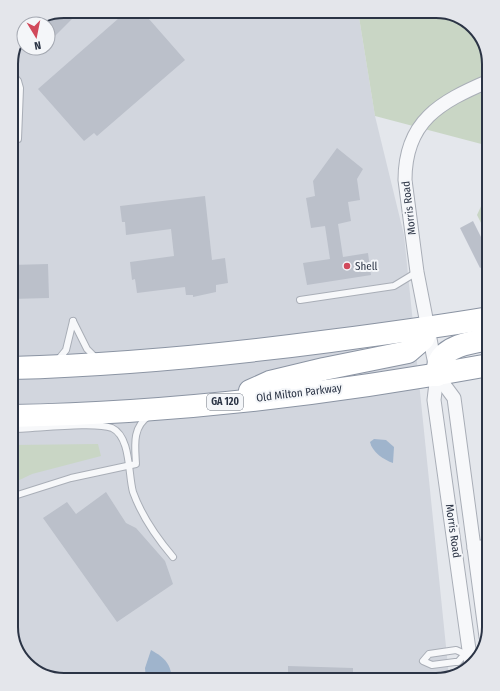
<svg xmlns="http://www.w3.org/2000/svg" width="500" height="691" viewBox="0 0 500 691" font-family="'Fira Sans Condensed',sans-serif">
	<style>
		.built { fill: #d2d6de }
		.green { fill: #c9d6c5 }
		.water { fill: #9fb4cc }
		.building { fill: #bbc0ca }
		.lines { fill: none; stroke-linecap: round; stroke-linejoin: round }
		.lane-casing { stroke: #a9aeb7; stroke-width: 8 }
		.street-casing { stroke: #a9aeb7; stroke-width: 15 }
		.highway-casing { stroke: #8b94a3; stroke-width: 24 }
		.lane { stroke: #f7f8fa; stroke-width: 6 }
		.street { stroke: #f7f8fa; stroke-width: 13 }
		.highway { stroke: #fff; stroke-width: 22 }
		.poi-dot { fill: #d1495b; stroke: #f4f6f9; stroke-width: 1.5 }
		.labels { text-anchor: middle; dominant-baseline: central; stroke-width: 4; stroke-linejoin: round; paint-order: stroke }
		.shield { fill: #f4f6f9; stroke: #676e7b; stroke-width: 1 }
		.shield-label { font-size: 10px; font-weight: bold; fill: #2b3445 }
		.street-label { font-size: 11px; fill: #2b3445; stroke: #f4f6f9 }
		.poi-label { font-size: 11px; fill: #2b3445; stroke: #f4f6f9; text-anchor: start }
		.rim { fill: none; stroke: #2b3445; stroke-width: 2 }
	</style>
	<rect width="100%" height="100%" fill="#e4e7ec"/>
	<polygon class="built" points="64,11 358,11 375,116 404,235 449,676 436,680 61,680 38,673 18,653 11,627 11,61 24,35 24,48 48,48 48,24 30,24"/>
	<g class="green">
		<polygon points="358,11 439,11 462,18 482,37 489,64 489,146 375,116"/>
		<polygon points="489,189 489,239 477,215"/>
		<polygon points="98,444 101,456 32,474 11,484 11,445"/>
	</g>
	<g class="water">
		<path d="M374,439L386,440L394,447L393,463C384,460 372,452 370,442Z"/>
		<path d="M151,650C165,658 171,664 172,680H146L145,668Z"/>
	</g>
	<g class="building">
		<polygon points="64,11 80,11 48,43 48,17"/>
		<polygon points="127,11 142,11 185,60 97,136 94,133 84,141 38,89"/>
		<polygon points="337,148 363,169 357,179 360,200 348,202 351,221 338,224 343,257 368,253 371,275 307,285 303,263 330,259 325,226 311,228 306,198 315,196 313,181"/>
		<polygon points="205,196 212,260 225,258 228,283 216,285 216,292 193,297 193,295 186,295 185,287 137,293 135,279 132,280 130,262 174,256 171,229 126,235 125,222 122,222 120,206"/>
		<polygon points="473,221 489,253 489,263 480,268 460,228"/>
		<polygon points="48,264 49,298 11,299 11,265"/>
		<polygon points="106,492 126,523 136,528 165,561 173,584 117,622 43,518 67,502 76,514"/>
		<polygon points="288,666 353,668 353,680 288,680"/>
	</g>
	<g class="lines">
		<defs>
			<g id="lane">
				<polyline points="11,73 18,81 20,88 18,139"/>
				<polyline points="300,300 394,286 417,272"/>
				<polyline points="73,321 87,349 97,359"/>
				<polyline points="57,361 66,350 73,321"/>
				<path d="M11,429C33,429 95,421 112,428C131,437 128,474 133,492C142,517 156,537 173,557"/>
				<path d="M11,497L71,478L136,464C135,446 132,427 149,416"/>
				<polyline points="465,654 456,650 429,654 423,661 432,665 455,662 458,662 465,654 483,651"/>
			</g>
			<g id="street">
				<polyline points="437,375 454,398 486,637"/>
				<polyline points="474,548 489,546"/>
				<path d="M471,664L434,400L437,375L417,272L405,180C405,121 440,102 489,81"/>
			</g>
			<g id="highway">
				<path d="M11,368C118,365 224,355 330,341C383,334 436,327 489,318"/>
				<path d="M437,375C438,371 438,366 439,362C447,345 473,342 489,339"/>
				<polyline points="250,391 270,382 324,369 408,352 423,339 427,328"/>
				<path d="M11,416C171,413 332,394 489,365"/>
			</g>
		</defs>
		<use href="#lane" class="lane-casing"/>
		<use href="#street" class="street-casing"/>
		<use href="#highway" class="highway-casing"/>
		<use href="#lane" class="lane"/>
		<use href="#street" class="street"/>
		<use href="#highway" class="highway"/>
	</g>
	<circle class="poi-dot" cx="347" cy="266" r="4"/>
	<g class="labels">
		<rect class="shield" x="207" y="394" width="36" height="16" rx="3"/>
		<g class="shield-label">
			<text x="225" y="402">GA 120</text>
		</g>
		<g class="street-label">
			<text transform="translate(409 208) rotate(-97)">Morris Road</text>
			<text transform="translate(299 393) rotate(-7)">Old Milton Parkway</text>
			<text transform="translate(453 531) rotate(82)">Morris Road</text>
		</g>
		<g class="poi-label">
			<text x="355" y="266">Shell</text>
		</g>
	</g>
	<path d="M0 0H500V691H0ZM64 18H436A46 46 0 0 1 482 64V627A46 46 0 0 1 436 673H64A46 46 0 0 1 18 627V64A46 46 0 0 1 64 18Z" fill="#e4e6eb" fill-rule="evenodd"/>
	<path class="rim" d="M64 18H436A46 46 0 0 1 482 64V627A46 46 0 0 1 436 673H64A46 46 0 0 1 18 627V64A46 46 0 0 1 64 18Z"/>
	<g transform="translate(36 36) rotate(170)"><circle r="19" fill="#f4f6f9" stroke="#a4a8b1"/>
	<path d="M0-3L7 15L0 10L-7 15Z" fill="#d1495b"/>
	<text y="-6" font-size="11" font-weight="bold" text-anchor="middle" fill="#2b3445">N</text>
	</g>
</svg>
